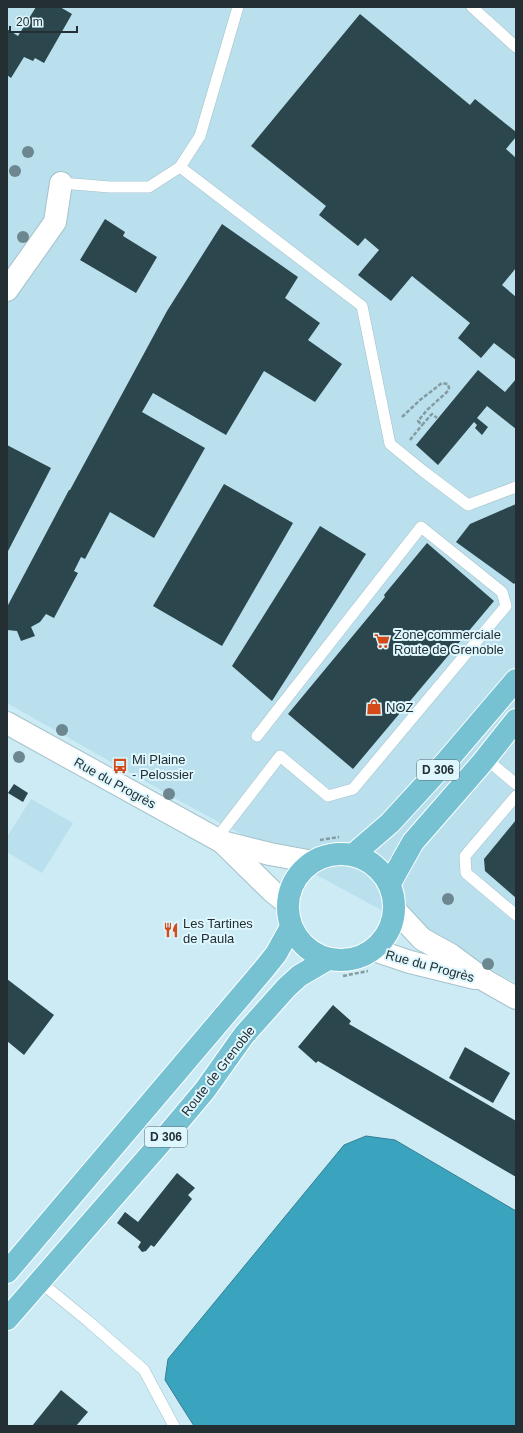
<svg xmlns="http://www.w3.org/2000/svg" width="523" height="1433" viewBox="0 0 523 1433" font-family="Arial,sans-serif">
	<style>
		.built { fill: #b9e0ec }
		.water { fill: #3aa3bd; stroke: #338094 }
		.building { fill: #2b464d }
		.lines { fill: none; stroke-linecap: round; stroke-linejoin: round }
		.lane-casing { stroke: #a5c2cb; stroke-width: 12 }
		.street-casing { stroke: #a5c2cb; stroke-width: 24 }
		.secondary-casing { stroke: #a5c2cb; stroke-width: 24 }
		.primary-casing { stroke: #fff; stroke-width: 24 }
		.path { stroke: #849ba2; stroke-width: 2.5; stroke-dasharray: 4 2; stroke-linecap: butt }
		.lane { stroke: #fff; stroke-width: 11 }
		.street { stroke: #fff; stroke-width: 22 }
		.secondary { stroke: #fff; stroke-width: 22 }
		.primary { stroke: #76c2d3; stroke-width: 22 }
		.tree { fill: #6c878f }
		.labels { text-anchor: middle; dominant-baseline: central; stroke-width: 4; stroke-linejoin: round; paint-order: stroke }
		.shield { fill: #def7fe; stroke: #5b6b70; stroke-width: 1 }
		.shield-label { font-size: 12px; font-weight: bold; fill: #232f33 }
		.poi-label { font-size: 13px; fill: #232f33; stroke: #def7fe; text-anchor: start }
		.street-label { font-size: 13px; fill: #232f33; stroke: #def7fe }
	</style>
	<rect width="100%" height="100%" fill="#ccebf4"/>
	<g class="built">
		<polygon points="7,7 516,7 516,983 180,801 7,703"/>
		<polygon points="31,799 73,823 42,873 7,852 7,837"/>
	</g>
	<polygon class="water" points="366,1136 395,1140 516,1211 516,1426 194,1426 165,1380 168,1359 344,1145"/>
	<g class="building">
		<polygon points="36,7 60,7 72,14 44,63 35,58 33,61 24,57 11,78 7,75 7,29 18,36"/>
		<polygon points="360,14 470,105 475,99 516,132 516,137 506,149 516,158 516,268 502,285 516,297 516,360 494,343 481,358 458,338 470,323 412,276 391,301 358,275 379,250 365,238 358,246 319,215 326,206 251,146"/>
		<polygon points="105,219 125,232 123,236 157,257 136,293 80,260"/>
		<polygon points="222,224 298,277 285,298 320,323 308,340 342,364 315,402 264,371 226,435 153,393 142,412 205,448 154,538 110,512 85,559 81,557 74,571 78,573 54,618 46,614 40,622 31,627 35,636 21,641 17,631 7,630 7,607 69,490 70,490 167,311"/>
		<polygon points="478,370 505,392 516,379 516,429 487,406 477,418 488,427 482,435 475,428 477,425 474,422 438,465 416,445"/>
		<polygon points="7,445 51,468 7,553"/>
		<polygon points="224,484 293,523 222,646 153,606"/>
		<polygon points="516,504 516,582 514,584 456,542 470,524"/>
		<polygon points="320,526 366,554 272,701 232,666"/>
		<polygon points="427,543 494,601 353,769 288,714 385,597 384,595"/>
		<polygon points="14,784 28,793 23,802 8,793"/>
		<polygon points="516,820 516,898 485,871 484,859"/>
		<polygon points="7,979 54,1015 24,1055 7,1041"/>
		<polygon points="333,1005 351,1021 349,1024 516,1121 516,1177 318,1061 316,1063 298,1047"/>
		<polygon points="465,1047 510,1073 493,1103 449,1078"/>
		<polygon points="177,1173 195,1188 188,1195 192,1199 154,1247 151,1245 146,1251 142,1252 138,1247 141,1242 117,1223 125,1212 138,1222"/>
		<polygon points="61,1390 88,1412 76,1426 32,1426"/>
	</g>
	<g class="lines">
		<defs>
			<g id="lane">
				<polyline points="472,7 516,47"/>
				<polyline points="180,167 200,136 238,7"/>
				<polyline points="61,183 110,187 149,187 180,167 362,306 390,444 423,471 468,505 516,487"/>
				<polyline points="485,758 516,784"/>
				<polyline points="516,796 465,856 466,873 516,915"/>
				<polyline points="216,839 280,756 328,796 353,789 506,606 502,592 421,527 257,736"/>
				<polyline points="39,1281 88,1321 144,1370 174,1426"/>
			</g>
			<polyline id="street" points="7,290 55,222 61,183"/>
			<g id="secondary">
				<polyline points="7,723 222,842 270,854 313,862"/>
				<polyline points="223,843 273,892 288,904"/>
				<polyline points="395,910 422,939 451,955 486,981 516,998"/>
				<polyline points="374,950 410,962 475,978"/>
			</g>
			<g id="primary">
				<circle cx="341" cy="907" r="53"/>
				<polyline points="354,854 390,823 446,762 516,680"/>
				<polyline points="390,883 413,842 481,764 516,720"/>
				<polyline points="7,1272 264,969 276,954 291,927"/>
				<polyline points="7,1319 163,1140 205,1090 244,1035 286,988 299,976 328,959"/>
			</g>
		</defs>
		<use href="#lane" class="lane-casing"/>
		<use href="#street" class="street-casing"/>
		<use href="#secondary" class="secondary-casing"/>
		<use href="#primary" class="primary-casing"/>
		<g class="path">
			<polyline points="402,417 420,400 442,383 448,384 449,388 448,391 427,410 418,421 422,425 432,414 437,418"/>
			<polyline points="410,440 422,425"/>
			<polyline points="320,840 339,837"/>
			<polyline points="343,976 368,971"/>
		</g>
		<use href="#lane" class="lane"/>
		<use href="#street" class="street"/>
		<use href="#secondary" class="secondary"/>
		<use href="#primary" class="primary"/>
	</g>
	<g class="tree">
		<circle cx="28" cy="152" r="6"/>
		<circle cx="15" cy="171" r="6"/>
		<circle cx="23" cy="237" r="6"/>
		<circle cx="62" cy="730" r="6"/>
		<circle cx="19" cy="757" r="6"/>
		<circle cx="169" cy="794" r="6"/>
		<circle cx="448" cy="899" r="6"/>
		<circle cx="488" cy="964" r="6"/>
	</g>
	<defs>
		<symbol id="supermarket-bare" viewBox="-9 -9 18 18"><path d="M-6-5.5h2.5l.6 2H6L4.5 2H-2.5L-4.4-4H-6ZM-1.5 3.2a1.3 1.3 0 1 0 .1 0ZM3 3.2a1.3 1.3 0 1 0 .1 0Z" fill="#d24b19" stroke="#def7fe" stroke-width="2.5" paint-order="stroke"/></symbol>
		<symbol id="shop-bare" viewBox="-9 -9 18 18"><path d="M-5-2.5h2.3a2.7 3.5 0 0 1 5.4 0H5L5.5 6h-11ZM-1.5-2.5h3a1.5 2.3 0 0 0-3 0Z" fill="#d24b19" stroke="#def7fe" stroke-width="2.5" paint-order="stroke"/></symbol>
		<symbol id="bus-bare" viewBox="-9 -9 18 18"><path d="M-5-6H5V4H4V6H2V4H-2V6H-4V4H-5ZM-3.5-4V0h7V-4ZM-3.5 1.2v1.5H-2V1.2ZM2 1.2v1.5H3.5V1.2Z" fill="#d24b19" stroke="#def7fe" stroke-width="2.5" paint-order="stroke"/></symbol>
		<symbol id="restaurant-bare" viewBox="-9 -9 18 18"><path d="M-5-6h1v4h1v-4h1v4h1v-4h1v5L-1.5 .5V6h-2V.5L-5-1ZM5-6V6H3V1.5H1.5Q1.5-4 5-6Z" fill="#d24b19" stroke="#def7fe" stroke-width="2.5" paint-order="stroke"/></symbol>
	</defs>
	<g fill-rule="evenodd">
		<use href="#supermarket-bare" x="371" y="630" width="22" height="22"/>
		<use href="#shop-bare" x="363" y="696" width="22" height="22"/>
		<use href="#bus-bare" x="109" y="755" width="22" height="22"/>
		<use href="#restaurant-bare" x="160" y="919" width="22" height="22"/>
	</g>
	<g class="labels">
		<g class="shield">
			<rect x="417" y="760" width="42" height="20" rx="3"/>
			<rect x="145" y="1127" width="42" height="20" rx="3"/>
		</g>
		<g class="shield-label">
			<text x="438" y="770">D 306</text>
			<text x="166" y="1137">D 306</text>
		</g>
		<g class="poi-label">
			<text x="394" y="634">Zone commerciale<tspan x="394" dy="15">Route de Grenoble</tspan></text>
			<text x="386" y="707">NOZ</text>
			<text x="132" y="759">Mi Plaine<tspan x="132" dy="15">- Pelossier</tspan></text>
			<text x="183" y="923">Les Tartines<tspan x="183" dy="15">de Paula</tspan></text>
		</g>
		<g class="street-label">
			<text transform="translate(115 783) rotate(29)">Rue du Progrès</text>
			<text transform="translate(430 966) rotate(15)">Rue du Progrès</text>
			<text transform="translate(218 1071) rotate(-52)">Route de Grenoble</text>
		</g>
	</g>
	<rect width="523" height="1433" fill="none" stroke="#232f33" stroke-width="16"/>
	<path d="M10 26v6h67v-6" fill="none" stroke="#232f33" stroke-width="2"/>
	<text x="16" y="26" font-size="12" fill="#232f33" stroke="#def7fe" stroke-width="3" paint-order="stroke">20 m</text>
</svg>
